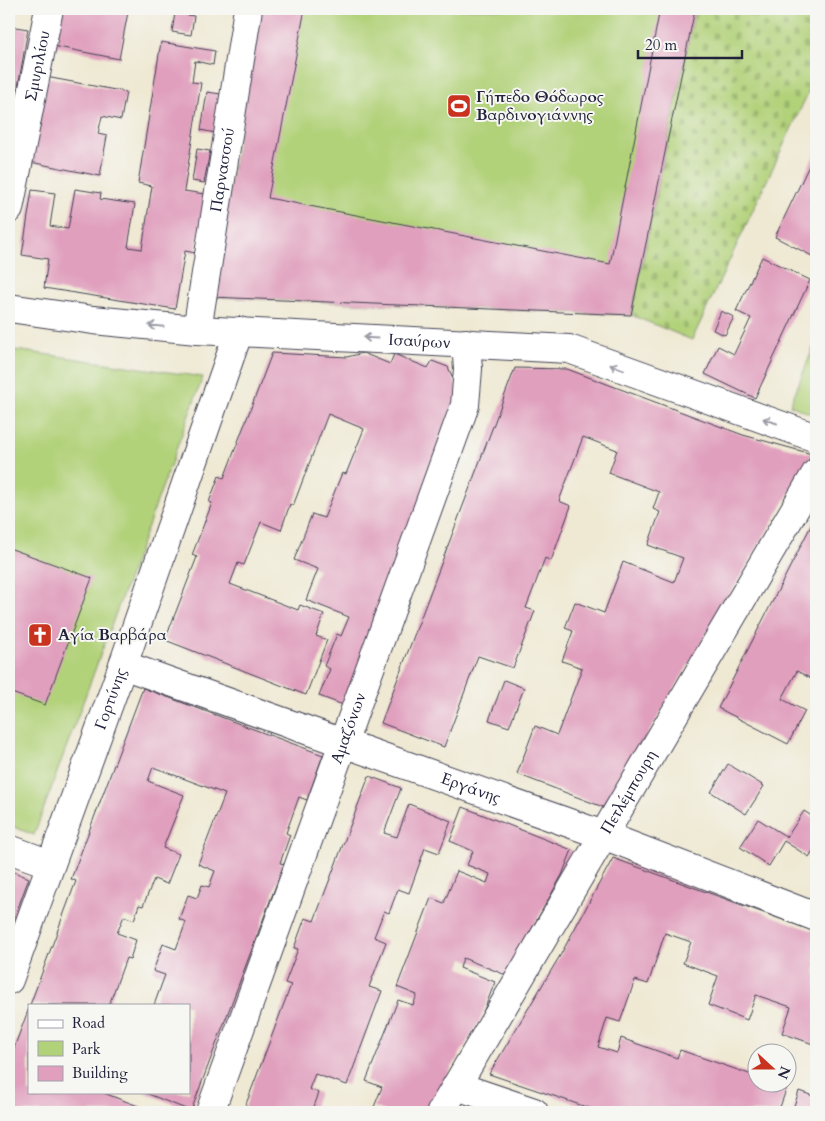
<svg xmlns="http://www.w3.org/2000/svg" width="825" height="1121" viewBox="0 0 825 1121" font-family="Cardo,serif">
	<style>
		.cemetery { fill: url(#cemetery-stones); stroke: #6a7a5a }
		.park { fill: #b2d27a; stroke: #6a7a5a }
		.building { fill: #e09fbd }
		.lines { fill: none; stroke-linecap: round; stroke-linejoin: round }
		.minor-casing { stroke: #414052; stroke-width: 30 }
		.minor { stroke: #fff; stroke-width: 28 }
		.oneway { stroke: #9c9ca7 }
		.labels { text-anchor: middle; dominant-baseline: central; stroke-width: 4; stroke-linejoin: round; paint-order: stroke }
		.street-label { font-size: 16px; fill: #22223b; stroke: #f6f6f2 }
		.poi-label { font-size: 16px; font-weight: bold; fill: #22223b; stroke: #f6f6f2; text-anchor: start }
	</style>
	<defs>
		<pattern id="cemetery-stones" width="16" height="16" patternUnits="userSpaceOnUse" patternTransform="scale(1.25)"><rect width="16" height="16" fill="#b2d27a"/><path d="M2 7V4a2 2 0 0 1 4 0v3zM10 15v-3a2 2 0 0 1 4 0v3z" fill="#99b46a"/></pattern>
	</defs>
	<rect width="100%" height="100%" fill="#f6f6f2"/>
	<filter id="ink" filterUnits="userSpaceOnUse"><feTurbulence type="fractalNoise" baseFrequency=".02" numOctaves="2"/><feDisplacementMap in="SourceGraphic" scale="10" xChannelSelector="R" yChannelSelector="G"/><feConvolveMatrix kernelMatrix="1 2 1 2 8 2 1 2 1" color-interpolation-filters="sRGB"/></filter>
	<filter id="wash" filterUnits="userSpaceOnUse"><feTurbulence type="fractalNoise" baseFrequency=".0096" numOctaves="4" result="noise"/><feDisplacementMap in="SourceGraphic" scale="20" xChannelSelector="R" yChannelSelector="G"/><feGaussianBlur stdDeviation="1.12" result="paint"/><feColorMatrix in="noise" values="0 0 0 0 0 0 0 0 0 0 0 0 0 0 0 0 0 1.4 0 .05"/><feComposite in="paint" operator="in"/></filter>
	<g filter="url(#wash)">
		<rect width="100%" height="100%" fill="#efe9d3"/>
		<polygon class="cemetery" points="695,9 723,9 753,15 755,9 816,9 816,76 692,340 631,315"/>
		<g class="park">
			<polygon points="261,9 695,9 631,315 211,297"/>
			<polygon points="816,341 816,416 790,405"/>
			<polygon points="15,350 203,377 34,835 9,825 9,368"/>
		</g>
		<g id="blocks">
			<g class="building">
				<polygon points="55,9 114,9 128,12 119,59 48,45"/>
				<polygon points="261,9 305,9 268,198 610,264 660,9 695,9 631,315 211,297"/>
				<polygon points="727,9 755,9 754,15"/>
				<polygon points="175,13 194,16 191,35 172,32"/>
				<polygon points="9,26 28,29 10,134 9,134"/>
				<polygon points="161,42 215,51 213,65 195,61 192,82 201,83 184,191 205,194 196,253 185,251 175,309 44,288 48,259 22,255 32,190 55,193 50,226 68,229 75,189 101,193 100,199 135,204 128,247 142,249 152,186 138,183"/>
				<polygon points="46,77 126,92 121,120 102,116 98,134 107,136 100,176 30,162"/>
				<polygon points="207,92 221,94 215,133 201,130"/>
				<polygon points="197,149 210,151 204,183 192,181"/>
				<polygon points="816,151 816,258 775,237"/>
				<polygon points="762,257 810,280 755,398 705,374 718,346 734,354 751,318 736,311"/>
				<polygon points="721,311 734,317 725,335 713,330"/>
				<polygon points="272,353 347,357 363,353 390,364 394,354 428,368 432,361 448,367 461,396 346,706 319,696 330,669 324,666 337,634 341,636 349,617 306,600 318,569 294,560 312,514 324,518 342,473 346,474 364,429 328,414 293,506 290,504 281,530 261,522 244,565 238,563 230,584 298,610 300,605 324,614 316,636 327,640 306,695 165,640 197,557 192,555 212,503 209,502 219,476 224,478"/>
				<polygon points="515,368 567,369 743,435 812,454 638,751 603,807 517,774 535,726 557,735 582,668 562,661 573,631 565,628 575,602 604,613 623,562 674,582 683,558 648,545 660,512 653,509 659,492 609,473 617,450 583,437 559,501 571,506 551,561 545,558 526,608 535,611 513,668 478,656 444,747 381,723"/>
				<polygon points="816,516 816,679 815,681 797,671 782,699 805,711 788,744 718,708"/>
				<polygon points="9,548 92,578 45,705 9,692"/>
				<polygon points="504,680 524,688 509,727 489,720"/>
				<polygon points="143,688 323,755 307,800 299,797 286,833 290,835 280,863 284,864 191,1111 143,1092 189,1092 189,1005 154,1005 165,975 153,971 163,944 176,949 186,922 179,919 188,895 197,898 202,885 209,887 215,871 198,864 225,794 153,767 148,781 184,795 163,848 179,854 167,884 154,879 143,906 139,905 134,920 124,916 117,933 136,940 130,959 126,958 109,1005 30,1005 76,881 71,879"/>
				<polygon points="728,764 764,786 746,814 711,792"/>
				<polygon points="369,776 401,788 384,833 397,837 409,804 451,821 439,853 425,848 409,893 398,889 389,913 384,911 374,937 386,942 369,987 382,991 347,1085 315,1074 309,1089 319,1093 312,1112 243,1112 291,985 285,983 298,949 294,948 305,918 314,921"/>
				<polygon points="463,807 572,850 562,875 506,975 463,958 460,968 495,982 480,1020 426,1112 387,1112 374,1107 382,1087 366,1081 398,1000 413,1005 417,995 397,987 431,898 444,903 457,871 487,883 490,874 467,865 473,851 450,841"/>
				<polygon points="804,811 816,819 816,846 809,857 784,841 769,866 740,847 758,819 787,837"/>
				<polygon points="613,858 816,932 816,1045 782,1033 791,1007 756,995 747,1020 708,1005 718,976 683,963 691,942 665,933 648,984 635,980 620,1022 607,1018 598,1047 617,1053 621,1038 677,1058 680,1050 758,1077 758,1084 777,1084 787,1087 779,1110 785,1112 601,1112 489,1074 561,954"/>
				<polygon points="9,870 29,878 9,932"/>
				<polygon points="29,1008 29,1092 101,1092 154,1112 9,1112 9,1061"/>
				<polygon points="799,1091 816,1097 816,1112 792,1112"/>
				<polygon points="469,1105 488,1112 464,1112"/>
			</g>
		</g>
	</g>
	<g filter="url(#ink)">
		<use href="#blocks" fill-opacity="0" stroke="#414052" stroke-width="1"/>
		<g class="lines">
			<defs>
				<g id="minor">
					<path id="s1" d="M9,209L49,9"/>
					<path id="s2" d="M9,308L93,320L197,330L569,349L816,438"/>
					<path id="s3" d="M197,330L248,9"/>
					<path id="s4" d="M123,665L603,835L816,917"/>
					<polyline points="9,849 50,864"/>
					<path id="s5" d="M9,980L123,665L239,331"/>
					<polyline points="457,1086 534,1112"/>
					<path id="s6" d="M210,1112L465,405L468,369L466,343"/>
					<path id="s7" d="M441,1112L816,473"/>
				</g>
			</defs>
			<use href="#minor" class="minor-casing"/>
			<use href="#minor" class="minor"/>
		</g>
		<defs><path id="oneway-shaft" d="M-6 0H5M1.5-3L5.5 0L1.5 3" fill="none" stroke-width="1.6" stroke-linecap="round" stroke-linejoin="round" transform="scale(1.25)"/></defs>
		<g class="oneway">
			<use href="#oneway-shaft" transform="translate(156 326) rotate(-174)"/>
			<use href="#oneway-shaft" transform="translate(371 338) rotate(-177)"/>
			<use href="#oneway-shaft" transform="translate(617 367) rotate(-160)"/>
			<use href="#oneway-shaft" transform="translate(770 421) rotate(-161)"/>
		</g>
	</g>
	<defs>
		<symbol id="stadium-square" viewBox="-11 -11 22 22"><rect x="-9" y="-9" width="18" height="18" rx="4" fill="#c8321e" stroke="#f6f6f2"/><path d="M0-5a6.5 5 0 1 0 0 10a6.5 5 0 1 0 0-10ZM-3.5-1.8h7v3.6h-7Z" fill="#fff"/></symbol>
		<symbol id="church-square" viewBox="-11 -11 22 22"><rect x="-9" y="-9" width="18" height="18" rx="4" fill="#c8321e" stroke="#f6f6f2"/><path d="M-1.2-6h2.4v3.5h3.3v2.4h-3.3V6h-2.4V-.1h-3.3v-2.4h3.3Z" fill="#fff"/></symbol>
	</defs>
	<g fill-rule="evenodd">
		<use href="#stadium-square" x="445" y="92" width="28" height="28"/>
		<use href="#church-square" x="26" y="621" width="28" height="28"/>
	</g>
	<g class="labels">
		<g class="street-label">
			<text stroke="none"><textPath href="#s1" startOffset="146">Σμυριλίου</textPath></text>
			<text stroke="none"><textPath href="#s3" startOffset="162">Παρνασσού</textPath></text>
			<text stroke="none"><textPath href="#s2" startOffset="412">Ισαύρων</textPath></text>
			<text stroke="none"><textPath href="#s5" startOffset="299">Γορτύνης</textPath></text>
			<text stroke="none"><textPath href="#s6" startOffset="408">Αμαζόνων</textPath></text>
			<text stroke="none"><textPath href="#s4" startOffset="369">Εργάνης</textPath></text>
			<text stroke="none"><textPath href="#s7" startOffset="371">Πετλέμπουρη</textPath></text>
		</g>
		<g class="poi-label">
			<text x="476" y="97">Γήπεδο Θόδωρος<tspan x="476" dy="18">Βαρδινογιάννης</tspan></text>
			<text x="58" y="635">Αγία Βαρβάρα</text>
		</g>
	</g>
	<rect width="825" height="1121" fill="none" stroke="#f6f6f2" stroke-width="30"/>
	<rect x="28" y="1004" width="162" height="90" fill="#f6f6f2" stroke="#a1a1a9"/>
	<rect x="38" y="1020" width="25" height="8" fill="#ffffff" stroke="#a1a1a9"/>
	<text x="72" y="1028" font-size="15" fill="#22223b">Road</text>
	<rect x="38" y="1041" width="25" height="15" fill="#b2d27a" stroke="#a1a1a9"/>
	<text x="72" y="1054" font-size="15" fill="#22223b">Park</text>
	<rect x="38" y="1066" width="25" height="15" fill="#e09fbd" stroke="#a1a1a9"/>
	<text x="72" y="1078" font-size="15" fill="#22223b">Building</text>
	<g transform="translate(772 1068) rotate(111)"><circle r="24" fill="#f6f6f2" stroke="#a1a1a9"/>
	<path d="M0-4L9 19L0 12L-9 19Z" fill="#c8321e"/>
	<text y="-8" font-size="14" font-weight="bold" text-anchor="middle" fill="#22223b">N</text>
	</g>
	<path d="M638 50v8h104v-8" fill="none" stroke="#22223b" stroke-width="2.5"/>
	<text x="645" y="50" font-size="15" fill="#22223b" stroke="#f6f6f2" stroke-width="4" paint-order="stroke">20 m</text>
</svg>
